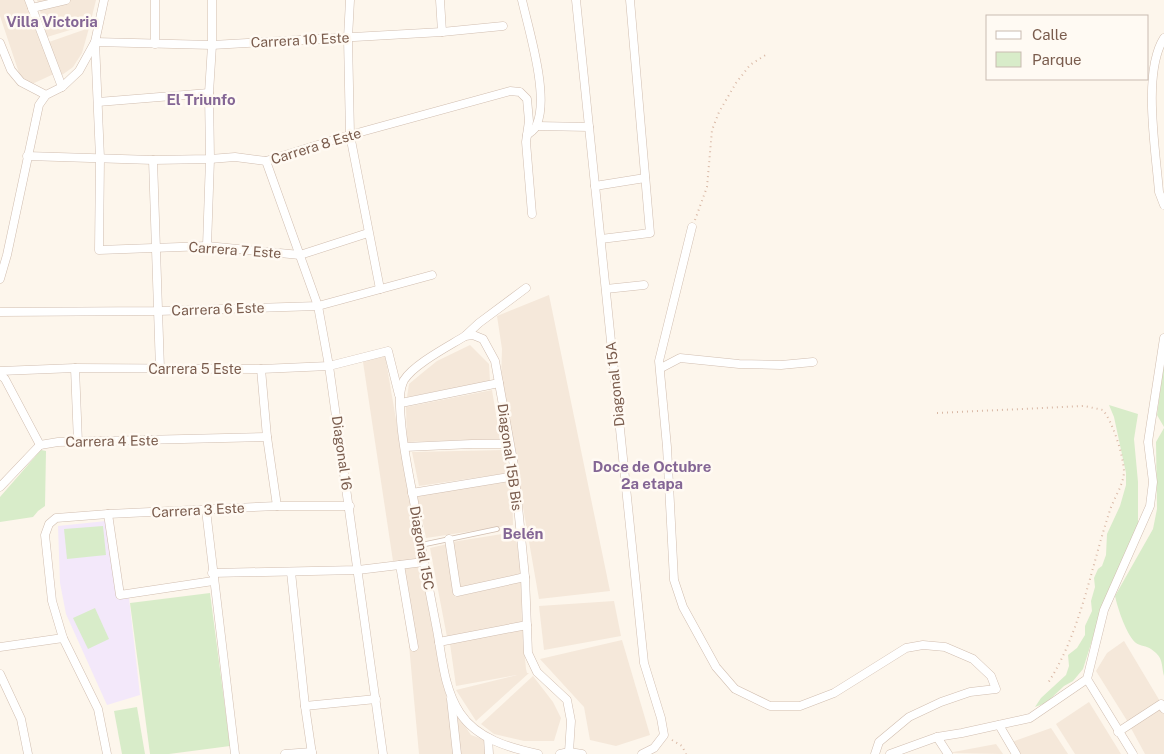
<svg xmlns="http://www.w3.org/2000/svg" width="1164" height="754" viewBox="0 0 1164 754" font-family="'Public Sans',sans-serif">
	<style>
		.residential { fill: #f5e8da }
		.education { fill: #f3e8fa }
		.green { fill: #d8ecc9 }
		.lines { fill: none; stroke-linecap: round; stroke-linejoin: round }
		.lane-casing { stroke: #d1beb0; stroke-width: 5.5 }
		.street-casing { stroke: #d1beb0; stroke-width: 9 }
		.path { stroke: #d9b8a5; stroke-width: 2; stroke-dasharray: 1 4; stroke-linecap: butt }
		.lane { stroke: #fff; stroke-width: 4 }
		.street { stroke: #fff; stroke-width: 8 }
		.labels { text-anchor: middle; dominant-baseline: central; stroke-width: 5; stroke-linejoin: round; paint-order: stroke }
		.street-label { font-size: 14px; fill: #7a5c4d; stroke: #fffaf3 }
		.neighbourhood-label { font-size: 15px; font-weight: bold; fill: #846695; stroke: #fffaf3 }
	</style>
	<rect width="100%" height="100%" fill="#fdf6ec"/>
	<g class="residential">
		<polygon points="0,0 31,0 56,73 32,84 20,76 0,16"/>
		<polygon points="37,0 96,0 90,24 47,37"/>
		<polygon points="89,28 82,53 73,67 62,75 49,42"/>
		<polygon points="549,295 610,591 539,599 501,381 502,349 497,316"/>
		<polygon points="470,345 489,364 490,381 407,397 409,384 421,374 437,361"/>
		<polygon points="385,355 420,560 393,561 363,362"/>
		<polygon points="492,390 500,439 407,442 406,407"/>
		<polygon points="504,450 508,473 419,486 412,452"/>
		<polygon points="512,481 513,525 426,538 417,495"/>
		<polygon points="515,532 522,575 460,588 452,542"/>
		<polygon points="447,544 455,597 521,582 522,622 447,637 430,548"/>
		<polygon points="423,564 451,723 455,754 419,754 409,645 397,571"/>
		<polygon points="614,601 621,636 544,650 539,606"/>
		<polygon points="522,626 526,669 527,673 529,673 476,721 456,690 517,675 456,686 450,644"/>
		<polygon points="622,640 650,735 616,746 590,740 584,707 540,659"/>
		<polygon points="1124,641 1164,708 1164,754 1145,754 1126,719 1096,671 1107,653"/>
		<polygon points="533,676 553,702 561,718 554,741 524,741 494,734 481,724"/>
		<polygon points="1089,702 1121,754 1075,754 1056,724"/>
		<polygon points="456,713 471,735 485,740 485,754 461,754"/>
		<polygon points="1051,728 1068,754 1019,754 1012,742"/>
		<polygon points="996,744 1003,754 948,753"/>
	</g>
	<polygon class="education" points="106,521 117,599 129,598 140,695 107,705 66,614 60,583 58,526"/>
	<g class="green">
		<polygon points="1164,362 1164,427 1157,415"/>
		<polygon points="1109,405 1138,414 1134,439 1138,482 1138,528 1117,571 1101,612 1083,669 1073,681 1064,686 1046,703 1035,707 1041,698 1066,675 1069,666 1068,655 1077,648 1085,635 1085,626 1092,611 1091,601 1095,587 1094,578 1098,569 1102,566 1106,555 1107,534 1120,506 1126,485 1126,473 1114,417"/>
		<path d="M1164,428V676C1161,664 1164,658 1151,649C1147,646 1140,646 1136,643C1126,634 1118,609 1115,596L1153,529L1157,509L1156,442Z"/>
		<polygon points="41,450 46,451 45,506 38,511 33,517 0,522 0,497"/>
		<polygon points="103,526 106,555 67,559 64,529"/>
		<polygon points="210,593 230,746 169,754 150,754 130,603"/>
		<polygon points="95,608 109,639 88,649 73,618"/>
		<polygon points="137,707 145,754 122,754 114,711"/>
	</g>
	<g class="lines">
		<defs>
			<polyline id="lane" points="421,545 497,529"/>
			<g id="street">
				<polyline points="29,0 62,87"/>
				<polyline points="104,0 95,42 100,158 99,250 207,246 300,255 368,233"/>
				<polyline points="350,0 348,38 350,135 380,289"/>
				<polyline points="440,0 442,32"/>
				<path d="M522,0C529,31 549,95 537,124C536,129 531,132 527,135"/>
				<polyline points="576,0 644,663 661,718 664,735 654,748 642,754"/>
				<polyline points="32,8 66,0"/>
				<path d="M1164,38C1142,72 1156,152 1159,192L1164,205"/>
				<polyline points="0,43 11,70 21,82 46,95"/>
				<polyline points="155,44 155,0"/>
				<polyline points="98,102 209,93"/>
				<polyline points="537,126 589,127"/>
				<polyline points="27,156 153,160 210,159 235,157 266,161 350,135 510,91 520,92 527,99 529,121 526,142 532,214"/>
				<polyline points="153,160 160,369"/>
				<polyline points="266,161 318,306 329,366 383,754"/>
				<polyline points="595,186 645,178"/>
				<polyline points="692,227 659,361 667,447 674,580 683,607 716,667 735,689 770,706 800,706 834,693 906,648 923,645 945,647 973,659 991,676 996,689 970,692 941,702 909,717 879,742 875,754"/>
				<polyline points="601,239 650,233 630,0"/>
				<polyline points="207,246 210,159 209,93 212,45 212,0"/>
				<polyline points="0,279 7,255 39,105 46,95 62,87 79,71 95,42 212,45 442,32 503,26"/>
				<polyline points="606,289 644,285"/>
				<polyline points="0,312 158,311 318,306 432,275"/>
				<polyline points="465,336 479,323 526,288"/>
				<polyline points="75,368 78,443"/>
				<polyline points="661,368 680,358 739,364 781,365 813,362"/>
				<polyline points="261,369 267,437 277,506"/>
				<polyline points="0,371 75,368 261,369 329,366 388,351 399,395"/>
				<polyline points="0,374 5,379 40,445"/>
				<polyline points="401,403 499,383"/>
				<polyline points="40,445 58,442 267,437"/>
				<polyline points="405,447 472,444 509,444"/>
				<polyline points="0,487 40,445"/>
				<polyline points="412,493 515,476"/>
				<polyline points="206,510 235,754"/>
				<polyline points="108,514 120,595 213,581"/>
				<polyline points="449,539 457,592 525,577"/>
				<polyline points="400,565 414,647"/>
				<polyline points="291,572 305,706 312,754"/>
				<polyline points="212,573 358,570 424,562"/>
				<polyline points="439,642 527,625"/>
				<polyline points="0,647 63,638"/>
				<polyline points="0,674 21,719 28,754"/>
				<polyline points="1087,679 1133,754"/>
				<polyline points="451,699 457,754"/>
				<polyline points="305,706 376,699"/>
				<polyline points="999,725 1016,754"/>
				<polyline points="1118,732 1161,704 1164,709"/>
				<polyline points="937,737 948,754"/>
				<polyline points="488,738 489,754"/>
				<polyline points="107,754 98,709 63,638 52,601 45,535 49,524 56,518 108,514 277,506 350,506"/>
				<polyline points="285,754 312,752"/>
				<path d="M538,754C510,748 477,739 460,713C444,689 442,657 437,630C429,589 421,548 415,507C410,479 403,449 401,421C400,409 398,391 404,380C414,364 449,346 465,336L473,335L483,339L495,361L514,466L525,577L528,653L537,672L567,700L571,721L569,752"/>
				<polyline points="560,754 569,752 582,754"/>
				<polyline points="890,754 937,737 962,733 1030,718 1087,679 1104,610 1150,506 1153,482 1148,442 1164,338"/>
			</g>
		</defs>
		<use href="#lane" class="lane-casing"/>
		<use href="#street" class="street-casing"/>
		<g class="path">
			<polyline points="695,220 707,187 712,130 719,112 736,83 750,65 767,54"/>
			<path d="M937,413L1084,406L1103,410C1113,423 1123,454 1124,471C1124,484 1114,498 1110,510C1091,567 1081,632 1048,683"/>
			<polyline points="672,740 682,746 686,754"/>
		</g>
		<use href="#lane" class="lane"/>
		<use href="#street" class="street"/>
	</g>
	<g class="labels">
		<g class="street-label">
			<text transform="translate(300 40) rotate(-3)">Carrera 10 Este</text>
			<text transform="translate(316 146) rotate(-17)">Carrera 8 Este</text>
			<text transform="translate(235 250) rotate(4)">Carrera 7 Este</text>
			<text transform="translate(218 309) rotate(-2)">Carrera 6 Este</text>
			<text x="195" y="369">Carrera 5 Este</text>
			<text transform="translate(615 384) rotate(-96)">Diagonal 15A</text>
			<text transform="translate(112 441) rotate(-1)">Carrera 4 Este</text>
			<text transform="translate(342 453) rotate(82)">Diagonal 16</text>
			<text transform="translate(510 457) rotate(82)">Diagonal 15B Bis</text>
			<text transform="translate(198 510) rotate(-3)">Carrera 3 Este</text>
			<text transform="translate(422 548) rotate(80)">Diagonal 15C</text>
		</g>
		<g class="neighbourhood-label">
			<text x="52" y="21">Villa Victoria</text>
			<text x="201" y="99">El Triunfo</text>
			<text x="652" y="466">Doce de Octubre<tspan x="652" dy="17">2a etapa</tspan></text>
			<text x="523" y="533">Belén</text>
		</g>
	</g>
	<rect x="986" y="15" width="162" height="65" fill="#fffaf3" stroke="#cabbb1"/>
	<rect x="996" y="31" width="25" height="8" fill="#ffffff" stroke="#cabbb1"/>
	<text x="1032" y="40" font-size="15" fill="#7a5c4d">Calle</text>
	<rect x="996" y="52" width="25" height="15" fill="#d8ecc9" stroke="#cabbb1"/>
	<text x="1032" y="65" font-size="15" fill="#7a5c4d">Parque</text>
</svg>
